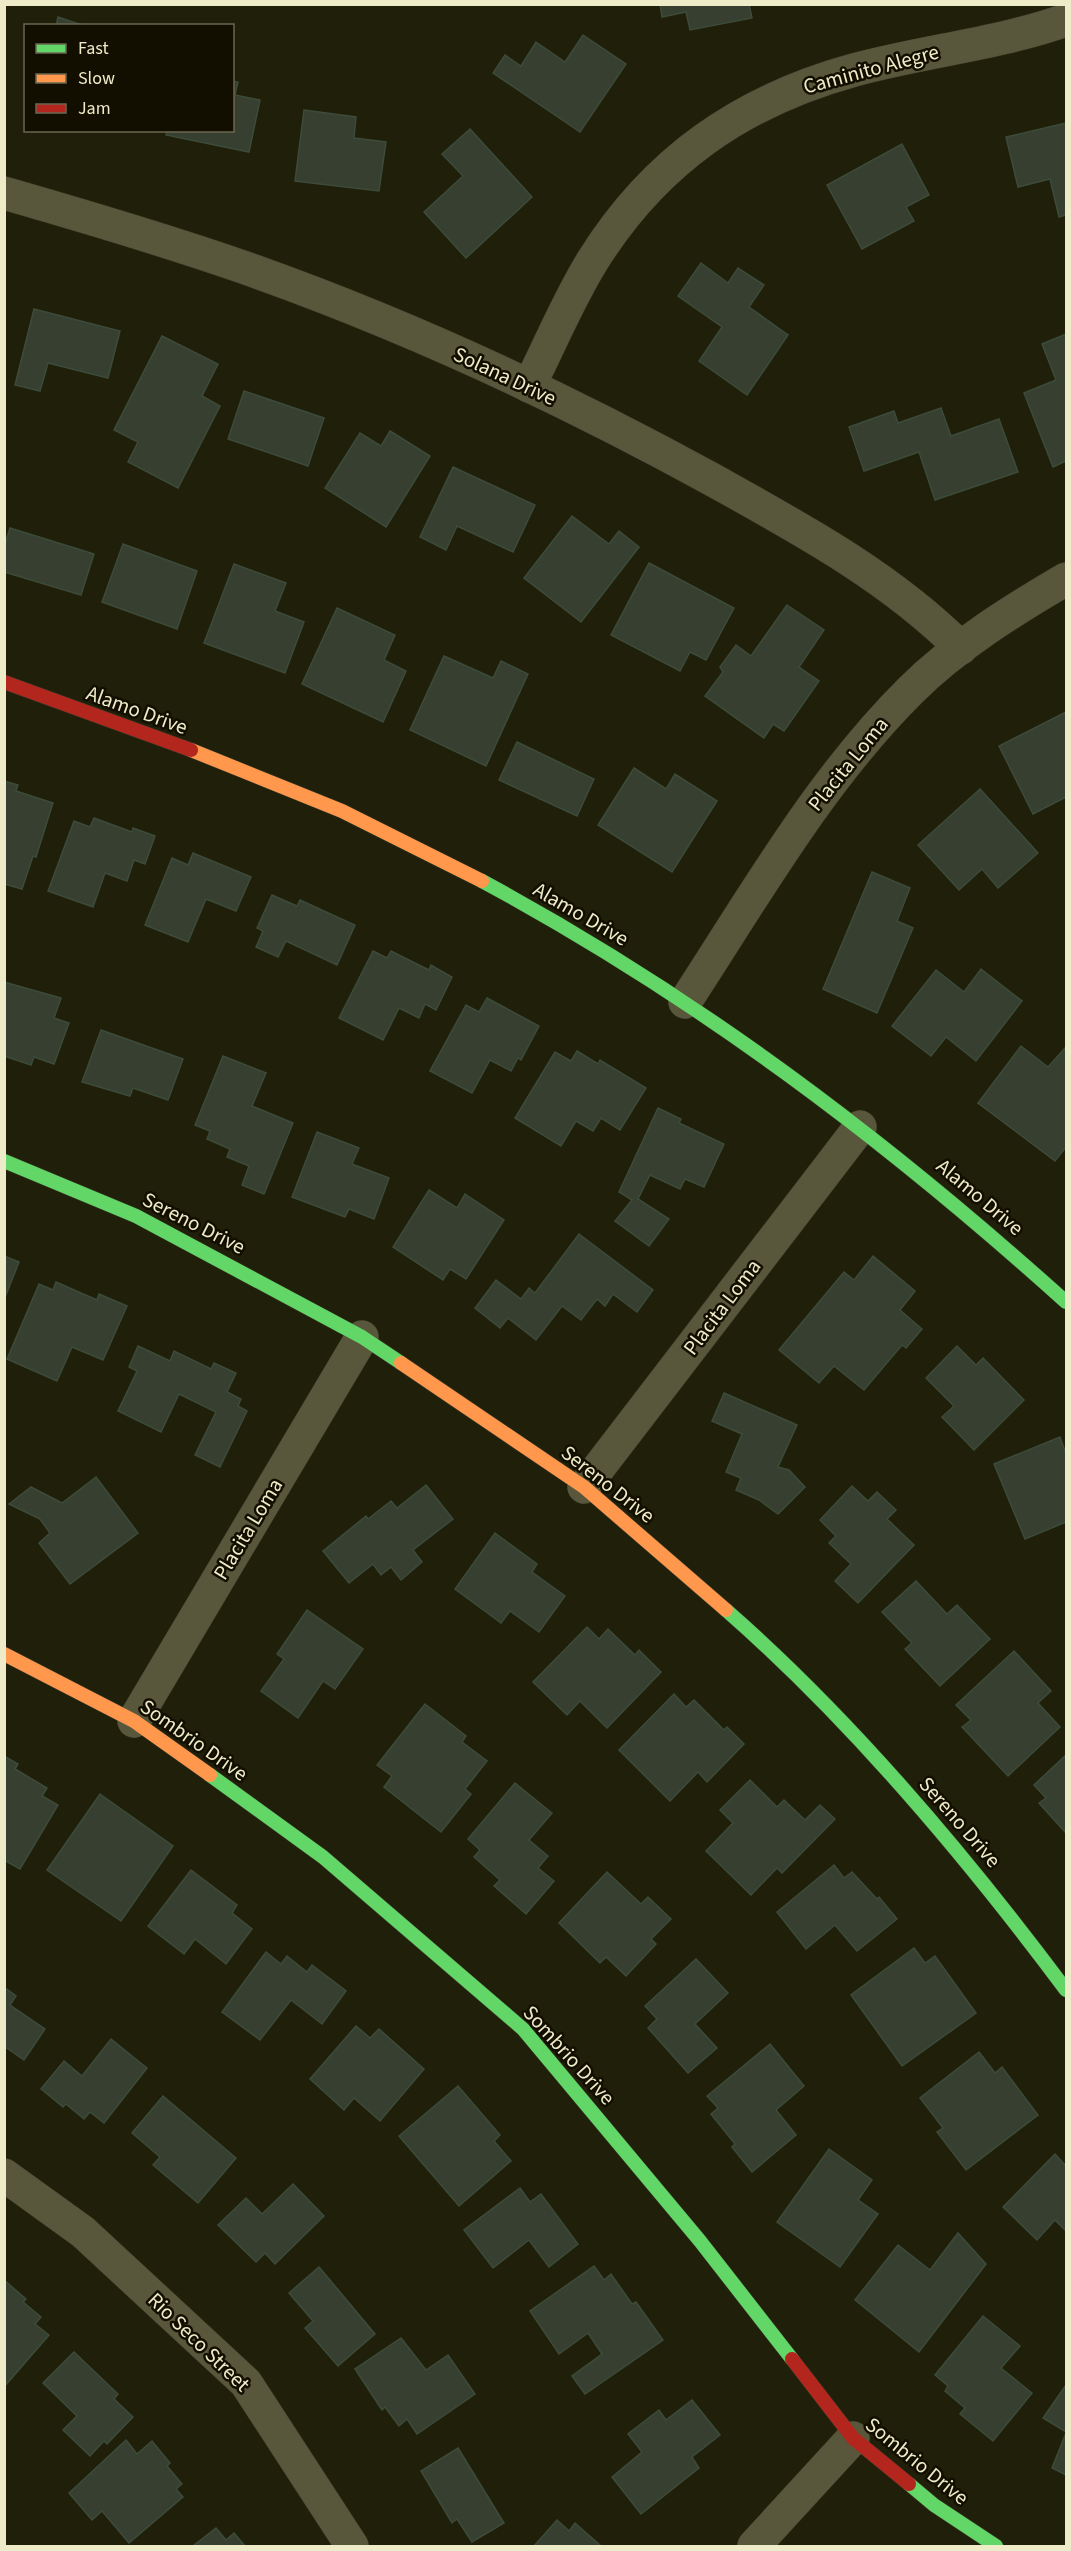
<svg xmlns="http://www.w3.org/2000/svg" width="1071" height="2551" viewBox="0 0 1071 2551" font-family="'Source Sans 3',sans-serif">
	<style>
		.building { fill: #373f30; stroke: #3c4b3a; stroke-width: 1.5 }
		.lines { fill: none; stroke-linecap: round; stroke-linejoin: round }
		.street-casing { stroke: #3b3b2a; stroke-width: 34 }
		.fast-casing { stroke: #3b3b2a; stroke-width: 15 }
		.slow-casing { stroke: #3b3b2a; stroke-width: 15 }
		.jam-casing { stroke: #3b3b2a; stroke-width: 15 }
		.street { stroke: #59573b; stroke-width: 33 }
		.fast { stroke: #63d668; stroke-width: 14 }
		.slow { stroke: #ff974d; stroke-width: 14 }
		.jam { stroke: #b3261e; stroke-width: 14 }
		.labels { text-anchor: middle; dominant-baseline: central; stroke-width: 5; stroke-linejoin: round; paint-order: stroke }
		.street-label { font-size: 21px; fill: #edebc8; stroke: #120f00 }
	</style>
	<rect width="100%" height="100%" fill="#201f09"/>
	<g class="building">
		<polygon points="660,4 749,4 752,18 690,30 686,12 662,17"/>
		<polygon points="58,17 85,26 56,26"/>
		<polygon points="583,35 626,64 580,132 493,73 505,55 521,66 536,42 565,62"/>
		<polygon points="232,81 238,82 235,95 260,100 249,152 166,135 167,130 232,130"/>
		<polygon points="304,110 356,117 354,138 386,142 379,191 295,181"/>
		<polygon points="1066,123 1066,215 1059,217 1050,179 1018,187 1006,137"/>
		<polygon points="470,129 532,197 466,258 424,212 463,176 442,154"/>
		<polygon points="902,144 929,195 906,207 914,221 862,249 827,185"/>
		<polygon points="701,263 728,283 738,268 764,285 749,307 788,335 747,395 699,361 722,327 678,296"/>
		<polygon points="34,309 120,331 108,378 48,363 40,391 15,385"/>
		<polygon points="1066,334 1066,461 1053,467 1024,393 1056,380 1042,344"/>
		<polygon points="162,336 218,364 202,396 220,406 178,488 128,462 138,442 114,430"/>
		<polygon points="244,391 324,418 308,466 228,439"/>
		<polygon points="941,408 951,436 999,419 1018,472 935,500 919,452 864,471 849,427 894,411 898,423"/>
		<polygon points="390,431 430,456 386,527 325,488 360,433 381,446"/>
		<polygon points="453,467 535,505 513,552 457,526 446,550 420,537"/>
		<polygon points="572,516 609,544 619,531 639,547 581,622 524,578"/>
		<polygon points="10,528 94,554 81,595 4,572 4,548"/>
		<polygon points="123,544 197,571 177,629 102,602"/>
		<polygon points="649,563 734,608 706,660 690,652 680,671 611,635"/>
		<polygon points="234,564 286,583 275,611 304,622 285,673 204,643"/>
		<polygon points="787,605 824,630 799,667 819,681 784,731 773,724 764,738 705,696 723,672 720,667 736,645 751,656"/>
		<polygon points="337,608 395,635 384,660 406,671 383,722 302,684"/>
		<polygon points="444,656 493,678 501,661 528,674 486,766 410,730"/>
		<polygon points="1066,712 1066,797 1033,814 999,746"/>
		<polygon points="517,742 594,779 577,816 499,780"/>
		<polygon points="634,768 666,789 675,774 717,801 672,872 598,825"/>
		<polygon points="4,781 18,785 16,791 53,803 36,857 33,856 22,889 4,884"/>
		<polygon points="980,789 1038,853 998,888 982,869 959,890 918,845"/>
		<polygon points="94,818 132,832 133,828 155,836 145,864 134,860 127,881 105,873 93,907 48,891 74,821 90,827"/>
		<polygon points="193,853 251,877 236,911 206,899 188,942 145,925 172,858 188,865"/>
		<polygon points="872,872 910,888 897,921 913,928 877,1013 823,989"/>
		<polygon points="272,895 297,906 300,900 355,925 337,965 286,941 278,957 256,947 263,931 257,928"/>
		<polygon points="373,951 387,958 391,951 429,970 431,965 452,977 436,1010 425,1004 419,1018 399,1008 383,1040 339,1018"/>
		<polygon points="981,969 1022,1001 976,1061 946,1037 931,1056 892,1026 936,970 964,992"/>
		<polygon points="4,982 61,998 54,1018 69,1023 54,1064 34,1057 31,1065 4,1056"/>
		<polygon points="487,998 539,1026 521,1060 518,1058 511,1071 490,1060 472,1093 430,1071 466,1005 479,1012"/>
		<polygon points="101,1030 183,1059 168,1100 133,1088 130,1096 82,1082"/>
		<polygon points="1021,1046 1048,1067 1066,1047 1066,1147 1055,1161 978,1103"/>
		<polygon points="577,1051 598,1064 600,1060 646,1088 620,1130 601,1118 593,1131 576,1121 561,1146 515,1118 555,1052 571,1061"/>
		<polygon points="223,1056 266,1073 252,1106 293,1123 264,1194 242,1185 249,1166 227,1157 230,1149 207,1139 210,1131 195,1125"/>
		<polygon points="658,1108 681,1119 679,1123 724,1144 704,1187 685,1179 680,1189 650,1175 638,1199 669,1219 649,1246 615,1221 632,1200 619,1192"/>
		<polygon points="317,1132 359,1148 352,1164 389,1178 374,1219 349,1209 345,1217 292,1197"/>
		<polygon points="429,1190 457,1208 465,1194 504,1220 466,1279 450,1269 443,1280 393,1247"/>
		<polygon points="579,1234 653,1290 637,1312 613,1294 605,1306 597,1299 581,1320 562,1306 536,1340 508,1318 500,1328 475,1308 496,1280 521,1299 529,1288 535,1293"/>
		<polygon points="4,1256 19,1262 4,1300"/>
		<polygon points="873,1256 915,1291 900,1310 922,1329 906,1348 902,1345 864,1390 834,1366 819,1383 779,1350 844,1272 854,1280"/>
		<polygon points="56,1282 97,1300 99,1294 127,1306 103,1360 72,1347 57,1381 7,1359 39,1284 53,1290"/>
		<polygon points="138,1346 170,1361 174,1351 211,1369 214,1363 236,1373 227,1392 241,1399 238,1406 247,1411 220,1467 195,1455 216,1412 179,1394 161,1432 118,1411 137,1371 129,1367"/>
		<polygon points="957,1346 976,1365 983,1358 1024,1400 974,1450 942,1417 954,1406 926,1378"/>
		<polygon points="724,1393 797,1425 778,1467 789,1470 805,1487 778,1514 759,1500 736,1490 741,1478 726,1472 742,1434 712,1421"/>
		<polygon points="1060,1437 1066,1454 1066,1522 1025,1539 994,1464"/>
		<polygon points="96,1477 138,1533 70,1584 39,1543 50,1533 40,1519 9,1504 31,1487 62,1503"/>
		<polygon points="426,1485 453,1519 413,1550 422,1562 401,1580 391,1567 381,1575 373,1564 349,1583 323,1551 366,1516 368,1519 391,1501 397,1508"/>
		<polygon points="852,1486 868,1501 877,1492 896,1510 887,1519 914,1545 858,1603 835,1581 851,1564 829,1543 836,1536 820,1520"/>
		<polygon points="495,1533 537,1564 532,1572 565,1596 539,1632 510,1611 501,1623 455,1589"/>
		<polygon points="916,1581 947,1614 957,1605 990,1639 940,1686 905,1649 912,1643 882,1612"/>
		<polygon points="307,1610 363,1649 335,1689 323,1681 298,1718 261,1691 284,1659 277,1654"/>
		<polygon points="587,1627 599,1639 608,1629 635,1655 639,1650 661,1672 607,1728 580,1701 567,1715 533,1682"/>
		<polygon points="1014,1651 1051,1691 1038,1703 1060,1727 1008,1776 962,1727 971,1720 956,1705"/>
		<polygon points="674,1694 686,1707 694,1700 724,1730 727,1727 744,1744 707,1782 698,1772 670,1801 619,1750"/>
		<polygon points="425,1704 466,1736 462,1742 487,1761 465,1789 471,1794 441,1832 384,1787 392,1776 377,1765"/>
		<polygon points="1066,1755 1066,1833 1039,1803 1046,1798 1034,1785"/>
		<polygon points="4,1756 18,1764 15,1769 47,1788 42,1796 58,1805 20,1869 4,1860"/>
		<polygon points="750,1780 777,1807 784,1800 805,1820 820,1805 835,1819 782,1873 777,1868 751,1895 706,1851 733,1823 720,1810"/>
		<polygon points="515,1783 552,1813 529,1840 548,1856 538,1868 554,1881 526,1914 494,1886 500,1880 474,1857 480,1850 468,1839"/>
		<polygon points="100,1794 173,1846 121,1921 47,1870"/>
		<polygon points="834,1865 844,1878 852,1872 877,1899 879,1897 897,1919 857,1951 835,1925 806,1949 777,1912"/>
		<polygon points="191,1870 237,1905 232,1913 252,1929 226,1964 195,1939 184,1954 148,1926"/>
		<polygon points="607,1872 641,1904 648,1897 671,1919 651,1939 656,1944 626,1976 606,1957 600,1963 559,1923"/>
		<polygon points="914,1948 925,1963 935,1956 976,2013 902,2066 851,1995"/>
		<polygon points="266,1952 281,1964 287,1956 307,1972 312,1965 346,1991 322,2024 291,2000 260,2040 222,2012"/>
		<polygon points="696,1959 728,1993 695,2024 717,2048 688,2073 648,2028 657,2019 645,2006"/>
		<polygon points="4,1987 16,1996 10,2005 45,2029 24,2060 4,2046"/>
		<polygon points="356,2026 370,2038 379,2029 424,2069 380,2121 354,2098 344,2110 310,2079"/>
		<polygon points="111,2039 147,2068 104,2123 90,2112 84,2119 66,2104 63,2107 41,2089 64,2061 82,2076"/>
		<polygon points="770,2044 804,2086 776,2110 796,2135 752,2172 732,2147 735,2144 711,2114 718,2108 707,2096"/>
		<polygon points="979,2052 995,2073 1002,2067 1038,2115 966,2170 937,2132 943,2128 920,2098"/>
		<polygon points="458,2086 500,2135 494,2141 511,2161 459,2206 399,2136"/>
		<polygon points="163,2096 236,2158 198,2203 153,2165 160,2157 132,2133"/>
		<polygon points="829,2149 872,2180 858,2200 878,2214 840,2267 777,2222"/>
		<polygon points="1055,2154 1066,2166 1066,2231 1055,2220 1037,2240 1003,2207"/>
		<polygon points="293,2184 324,2216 275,2264 265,2253 256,2262 218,2225 246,2198 262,2214"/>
		<polygon points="520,2188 530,2202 541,2194 578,2244 549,2267 529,2240 493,2268 464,2230"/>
		<polygon points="958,2233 986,2264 919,2352 855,2300 898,2245 930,2270"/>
		<polygon points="594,2266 604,2280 611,2274 632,2304 636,2302 663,2340 585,2394 572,2376 602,2354 588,2333 559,2354 530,2311"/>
		<polygon points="319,2267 375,2334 338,2366 305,2328 313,2321 289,2293"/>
		<polygon points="4,2280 26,2299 23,2302 41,2317 35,2324 49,2335 4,2387"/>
		<polygon points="983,2316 1020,2346 1001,2368 1032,2393 993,2441 960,2414 965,2408 945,2391 948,2386 935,2375"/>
		<polygon points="401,2338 426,2370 448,2355 475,2394 417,2434 407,2419 399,2426 385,2407 382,2410 355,2369"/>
		<polygon points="74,2352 118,2394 114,2399 133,2417 107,2444 104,2441 90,2456 63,2430 77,2416 43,2383"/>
		<polygon points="1066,2385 1066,2432 1043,2418"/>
		<polygon points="692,2400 720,2435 692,2457 699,2468 641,2514 612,2477 642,2452 628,2434 659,2410 666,2420"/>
		<polygon points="1066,2433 1066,2475 1052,2468"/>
		<polygon points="126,2440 137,2454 152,2441 170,2463 167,2466 182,2484 176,2489 183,2497 129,2543 102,2511 92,2520 69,2493"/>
		<polygon points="458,2448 504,2523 472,2542 457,2519 452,2523 421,2471"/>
		<polygon points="557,2520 569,2531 575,2523 601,2546 534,2546"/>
		<polygon points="216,2528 226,2540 234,2533 245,2546 193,2546"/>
	</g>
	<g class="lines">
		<defs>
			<g id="street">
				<path d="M4,193C84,216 162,239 240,266C403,323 562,397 713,480C801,529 890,577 961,648"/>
				<path d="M529,386C550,345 568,300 593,260C655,161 741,101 854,70C924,51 998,44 1066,20"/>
				<path d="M685,1002C755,895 820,780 911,690C955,646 1013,610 1066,579"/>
				<polyline points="584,1487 860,1127"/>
				<polyline points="134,1721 362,1337"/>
				<polyline points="4,2175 83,2232 246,2383 352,2546"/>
				<polyline points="754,2546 853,2438"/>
			</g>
			<g id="fast">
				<path d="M482,881C697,997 885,1139 1066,1302"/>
				<polyline points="4,1161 136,1216 362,1337 401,1363"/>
				<path d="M726,1610C852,1720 966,1856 1066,1990"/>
				<polyline points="210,1775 323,1857 523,2029 700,2241 792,2359"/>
				<polyline points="909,2484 934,2505 996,2546"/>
			</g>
			<g id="slow">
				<polyline points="191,750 342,811 482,881"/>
				<polyline points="401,1363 584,1487 726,1610"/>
				<polyline points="4,1654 134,1721 210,1775"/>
			</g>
			<g id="jam">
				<polyline points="4,682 191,750"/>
				<polyline points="792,2359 853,2438 909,2484"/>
			</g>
		</defs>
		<use href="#street" class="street-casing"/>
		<use href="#fast" class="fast-casing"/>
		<use href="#slow" class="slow-casing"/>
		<use href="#jam" class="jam-casing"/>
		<use href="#street" class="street"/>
		<use href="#fast" class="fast"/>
		<use href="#slow" class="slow"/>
		<use href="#jam" class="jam"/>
	</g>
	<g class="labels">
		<g class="street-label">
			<text transform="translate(871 69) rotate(-15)">Caminito Alegre</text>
			<text transform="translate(505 376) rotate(25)">Solana Drive</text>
			<text transform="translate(137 710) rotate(20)">Alamo Drive</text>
			<text transform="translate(848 764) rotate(-51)">Placita Loma</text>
			<text transform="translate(581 914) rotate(30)">Alamo Drive</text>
			<text transform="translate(980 1197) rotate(40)">Alamo Drive</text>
			<text transform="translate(194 1223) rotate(27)">Sereno Drive</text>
			<text transform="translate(722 1307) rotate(-53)">Placita Loma</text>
			<text transform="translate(608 1484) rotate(38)">Sereno Drive</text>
			<text transform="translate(248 1529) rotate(-59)">Placita Loma</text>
			<text transform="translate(194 1740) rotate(35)">Sombrio Drive</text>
			<text transform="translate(960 1822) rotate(49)">Sereno Drive</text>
			<text transform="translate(569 2055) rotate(48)">Sombrio Drive</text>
			<text transform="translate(199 2342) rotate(44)">Rio Seco Street</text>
			<text transform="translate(917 2461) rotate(39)">Sombrio Drive</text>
		</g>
	</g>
	<rect width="1071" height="2551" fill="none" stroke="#edebc8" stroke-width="12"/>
	<rect x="24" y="24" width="210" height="108" fill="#120f00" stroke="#6a6750" stroke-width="1.5"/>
	<rect x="36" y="44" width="30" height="9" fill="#63d668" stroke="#6a6750" stroke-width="1.5"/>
	<text x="78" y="54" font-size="18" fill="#edebc8">Fast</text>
	<rect x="36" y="74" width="30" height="9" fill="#ff974d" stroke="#6a6750" stroke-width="1.5"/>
	<text x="78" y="84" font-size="18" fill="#edebc8">Slow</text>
	<rect x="36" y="104" width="30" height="9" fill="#b3261e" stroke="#6a6750" stroke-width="1.5"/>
	<text x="78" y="114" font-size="18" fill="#edebc8">Jam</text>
</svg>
